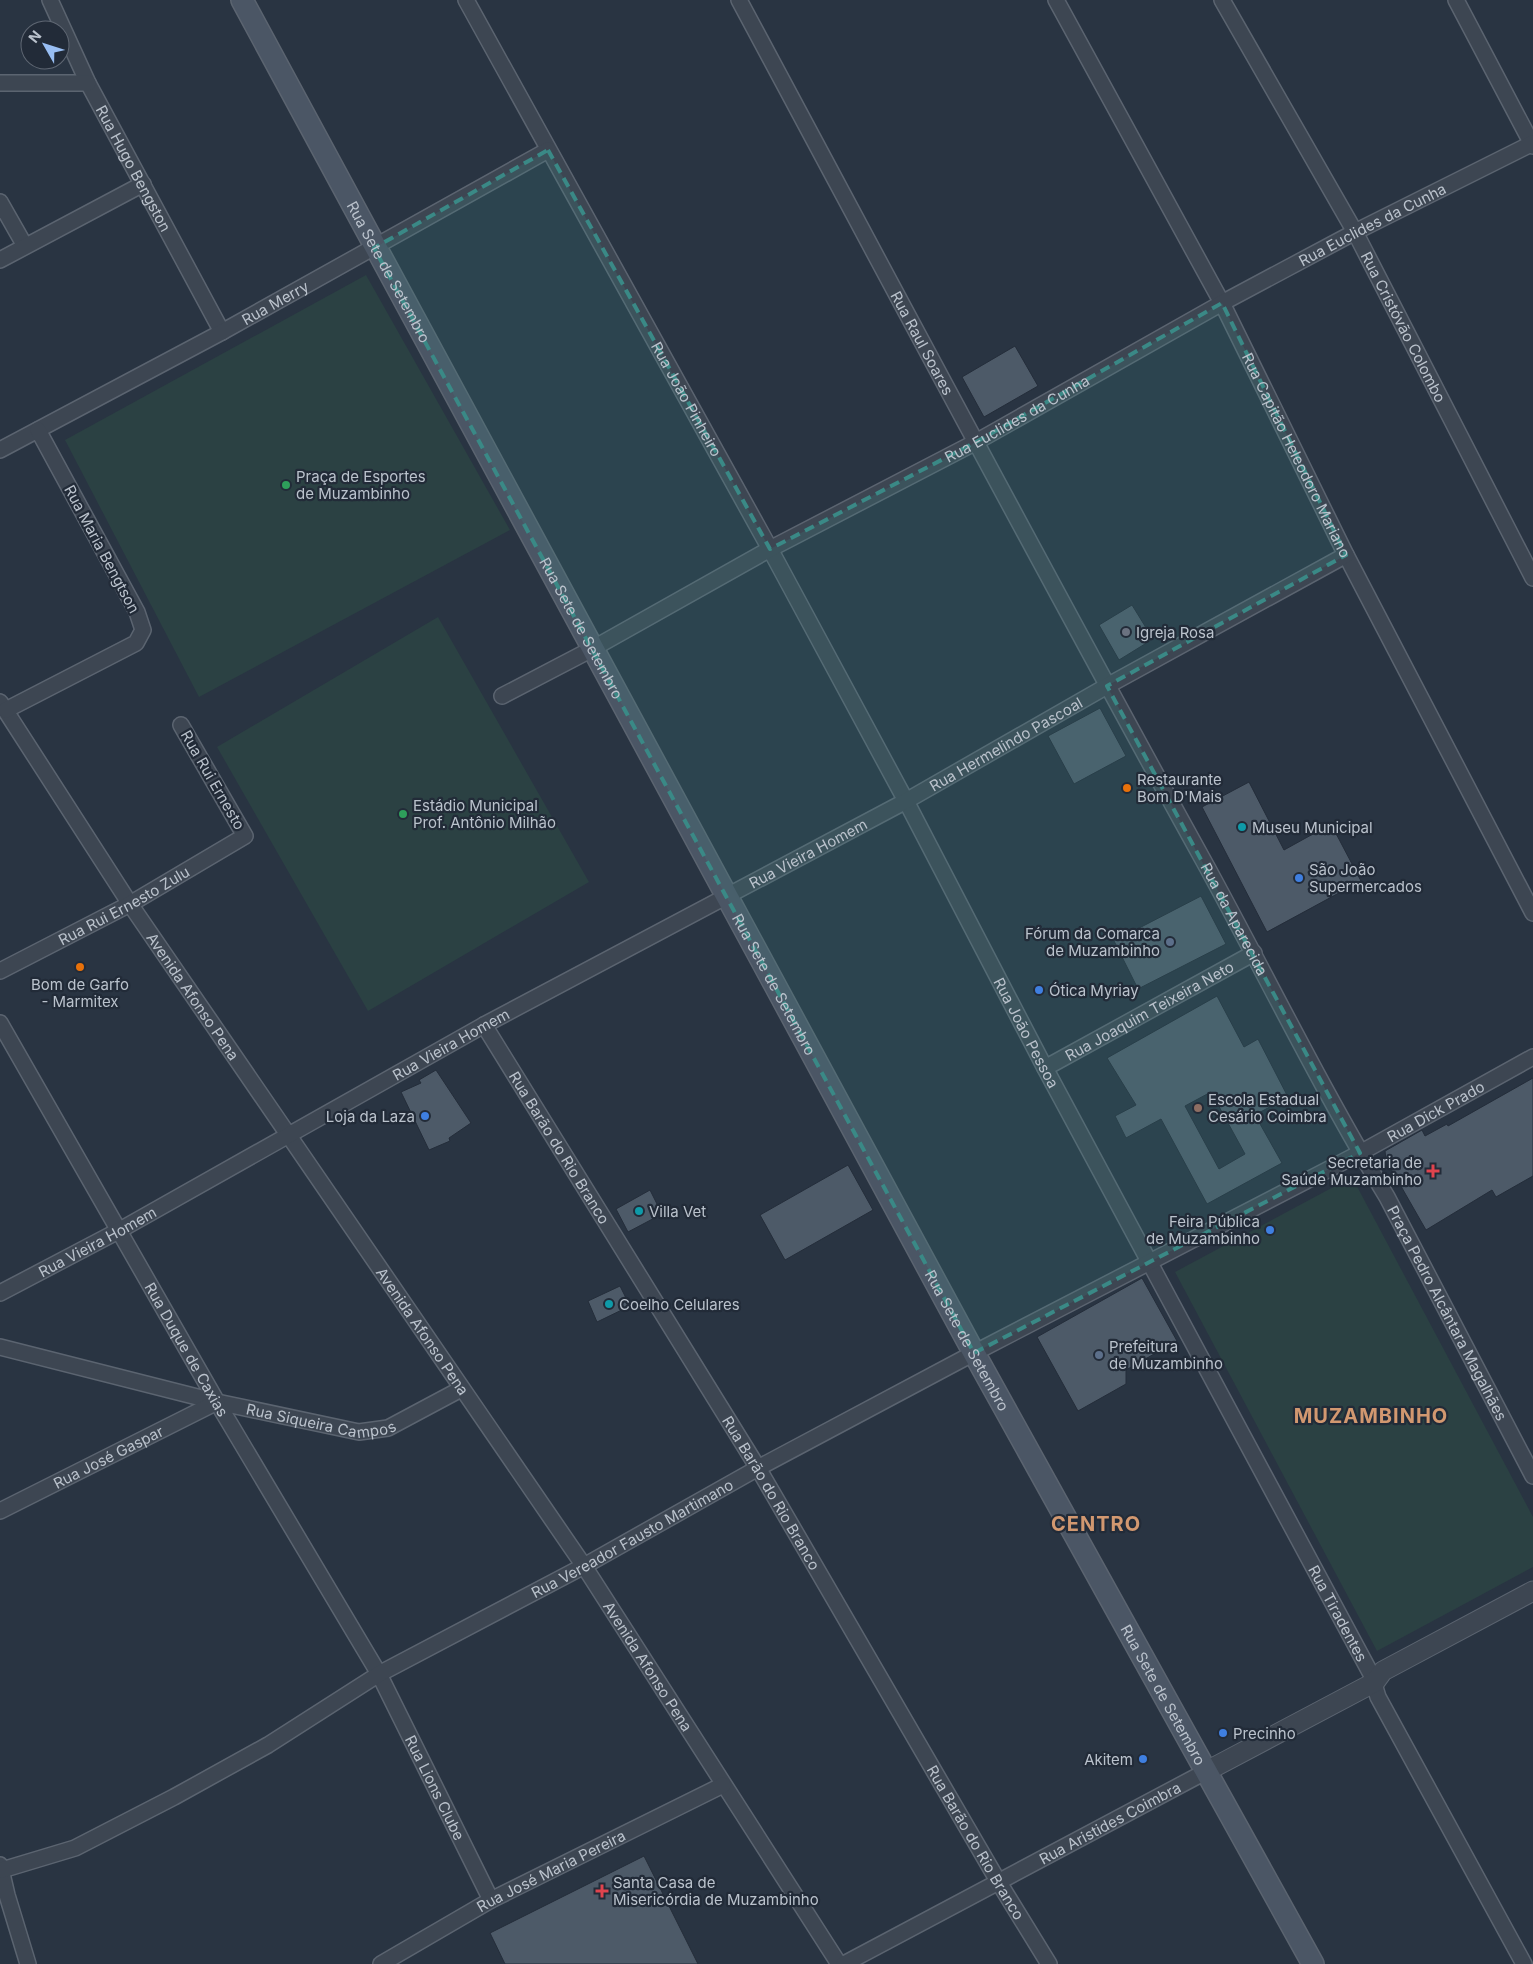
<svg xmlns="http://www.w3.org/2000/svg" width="1533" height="1964" viewBox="0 0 1533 1964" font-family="Inter,sans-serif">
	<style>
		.green { fill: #2b4143 }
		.building { fill: #4d5a68; stroke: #242d3a; fill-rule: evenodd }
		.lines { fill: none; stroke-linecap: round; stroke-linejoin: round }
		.minor-casing { stroke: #5b6470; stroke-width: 18 }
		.tertiary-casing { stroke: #5b6470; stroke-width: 21 }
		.secondary-casing { stroke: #5b6470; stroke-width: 24 }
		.minor { stroke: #3d4652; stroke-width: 15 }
		.tertiary { stroke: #3d4652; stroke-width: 19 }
		.secondary { stroke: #4b5665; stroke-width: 21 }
		.marked { fill: #3a8986; fill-opacity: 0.2; stroke: #3a8986; stroke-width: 4; stroke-dasharray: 10 6; stroke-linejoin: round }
		.leisure-dot { fill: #2e9e5b; stroke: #222b38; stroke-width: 2 }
		.worship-dot { fill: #6b7280; stroke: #222b38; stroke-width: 2 }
		.food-dot { fill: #e8710a; stroke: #222b38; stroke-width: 2 }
		.culture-dot { fill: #0f9aa8; stroke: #222b38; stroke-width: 2 }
		.shop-dot { fill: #3f7fe0; stroke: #222b38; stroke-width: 2 }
		.service-dot { fill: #5c6f8a; stroke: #222b38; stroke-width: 2 }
		.education-dot { fill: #8d6e63; stroke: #222b38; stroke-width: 2 }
		.health-dot { fill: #e0444e; stroke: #222b38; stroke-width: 2 }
		.labels { text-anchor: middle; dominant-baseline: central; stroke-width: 4.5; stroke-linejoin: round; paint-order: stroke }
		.street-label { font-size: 15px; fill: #bac2cc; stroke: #222b38 }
		.poi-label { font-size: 15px; fill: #bac2cc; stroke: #222b38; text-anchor: start }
		.district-label { font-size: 20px; font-weight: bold; letter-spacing: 1px; fill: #d29870; stroke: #222b38 }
	</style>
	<rect width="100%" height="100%" fill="#293442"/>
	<g class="green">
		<polygon points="366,275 510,530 199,697 65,440"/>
		<polygon points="438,617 589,882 368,1011 217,747"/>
		<polygon points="1352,1177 1533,1517 1533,1567 1377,1651 1175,1272"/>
	</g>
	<g class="building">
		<polygon points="1015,346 1038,386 984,417 962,377"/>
		<polygon points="1132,605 1153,639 1119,660 1099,625"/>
		<polygon points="1100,708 1126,756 1074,784 1048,736"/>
		<polygon points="1249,782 1284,850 1331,824 1361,881 1267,932 1202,807"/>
		<polygon points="1201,896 1226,944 1138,989 1114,941"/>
		<path d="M1217,996L1244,1047L1258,1039L1288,1097L1255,1115L1282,1163L1207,1204L1161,1119L1126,1138L1115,1116L1136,1105L1107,1058ZM1211,1092L1245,1154L1219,1169L1185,1106Z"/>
		<polygon points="436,1070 471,1123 449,1138 450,1141 429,1150 401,1092 421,1083 419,1080"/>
		<polygon points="1533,1078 1533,1176 1496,1197 1492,1190 1426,1230 1386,1160 1385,1151 1422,1130 1425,1136 1447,1124 1448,1126"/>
		<polygon points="848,1165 873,1210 785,1260 760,1215"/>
		<polygon points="650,1190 662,1214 628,1232 616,1209"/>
		<polygon points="1142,1278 1177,1341 1126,1370 1126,1384 1078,1411 1037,1337"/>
		<polygon points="620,1286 630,1306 597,1322 588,1301"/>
		<polygon points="644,1856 698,1964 505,1964 490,1933"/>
	</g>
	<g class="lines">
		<defs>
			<g id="minor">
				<path id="s1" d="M50,0L88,83L222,332"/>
				<path id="s2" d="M466,0L770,549L906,801L1045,1068L1371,1674L1378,1697L1524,1964"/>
				<path id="s3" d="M739,0C894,289 1048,580 1207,867C1267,977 1322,1090 1387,1197L1533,1476"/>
				<path id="s4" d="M1056,0L1222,303L1346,555L1533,913"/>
				<path id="s5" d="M1222,0L1355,232L1533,578"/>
				<polyline points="1456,0 1533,146"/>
				<polyline points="0,83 88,83"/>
				<polyline points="0,202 25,246"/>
				<polyline points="0,260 143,184"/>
				<path id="s6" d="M0,450L222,332L548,150"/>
				<path id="s7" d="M502,696L592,649L770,549L976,442L1222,303L1355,232L1533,143"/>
				<path id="s8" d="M0,702L130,904L584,1566L839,1964"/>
				<polyline points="6,710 136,643 143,630 137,612 38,430"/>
				<path id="s9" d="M0,971L130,904L245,836L181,725"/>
				<path id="s10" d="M0,1023L217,1402L379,1674L491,1900"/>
				<path id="s11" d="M484,1025L758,1468L998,1881L1049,1964"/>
				<path id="s12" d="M1045,1068L1254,953"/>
				<path id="s13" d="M0,1293L120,1230L484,1025L906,801L1107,686L1346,555"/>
				<path id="s14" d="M0,1347L217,1402L359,1432L388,1428L461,1389"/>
				<path id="s15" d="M0,1511L217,1402"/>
				<polyline points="0,1865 7,1895 28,1964"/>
				<path id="s16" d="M2,1870L75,1848L174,1797L268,1745L379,1674L584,1566L758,1468L974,1353L1360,1153L1533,1057"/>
				<path id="s17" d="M381,1964L491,1900L723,1785"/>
				<path id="s18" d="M844,1964L1205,1772"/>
			</g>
			<polyline id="tertiary" points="1205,1772 1375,1682 1383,1671 1533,1591"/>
			<g id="secondary">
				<path id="s19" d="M242,0L974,1353L1313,1964"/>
			</g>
		</defs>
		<use href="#minor" class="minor-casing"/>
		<use href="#tertiary" class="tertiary-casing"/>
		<use href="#secondary" class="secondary-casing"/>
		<use href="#minor" class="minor"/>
		<use href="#tertiary" class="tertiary"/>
		<use href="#secondary" class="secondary"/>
	</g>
	<path class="marked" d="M548,150L770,549L976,442L1222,303L1346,555L1107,686L1360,1153L974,1353L374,248Z"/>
	<g class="leisure-dot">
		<circle cx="286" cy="485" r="5"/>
		<circle cx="403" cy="814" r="5"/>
	</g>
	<circle class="worship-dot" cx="1126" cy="632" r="5"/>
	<g class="food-dot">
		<circle cx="1127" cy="788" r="5"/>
		<circle cx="80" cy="967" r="5"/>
	</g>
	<g class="culture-dot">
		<circle cx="1242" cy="827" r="5"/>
		<circle cx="639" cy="1211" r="5"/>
		<circle cx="609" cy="1304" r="5"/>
	</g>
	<g class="shop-dot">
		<circle cx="1299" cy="878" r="5"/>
		<circle cx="1039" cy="990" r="5"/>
		<circle cx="425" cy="1116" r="5"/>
		<circle cx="1270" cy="1230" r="5"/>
		<circle cx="1223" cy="1733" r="5"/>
		<circle cx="1143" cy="1759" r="5"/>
	</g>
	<g class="service-dot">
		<circle cx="1170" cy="942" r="5"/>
		<circle cx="1099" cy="1355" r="5"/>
	</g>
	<circle class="education-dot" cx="1198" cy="1108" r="5"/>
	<g class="health-dot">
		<path d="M1430.5 1163.5h5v5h5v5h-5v5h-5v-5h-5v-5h5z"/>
		<path d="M599.5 1883.5h5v5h5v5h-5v5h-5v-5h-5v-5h5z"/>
	</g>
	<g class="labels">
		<g class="street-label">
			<text stroke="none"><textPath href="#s1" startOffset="188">Rua Hugo Bengston</textPath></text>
			<text stroke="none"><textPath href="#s7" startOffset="990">Rua Euclides da Cunha</textPath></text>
			<text stroke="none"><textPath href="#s19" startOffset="309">Rua Sete de Setembro</textPath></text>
			<text stroke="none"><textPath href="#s6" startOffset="312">Rua Merry</textPath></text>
			<text stroke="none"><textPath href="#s5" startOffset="374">Rua Cristóvão Colombo</textPath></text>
			<text stroke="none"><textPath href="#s3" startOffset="389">Rua Raul Soares</textPath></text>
			<text stroke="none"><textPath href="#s2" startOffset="456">Rua João Pinheiro</textPath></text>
			<text stroke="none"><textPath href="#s7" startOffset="585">Rua Euclides da Cunha</textPath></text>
			<text stroke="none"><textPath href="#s4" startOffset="515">Rua Capitão Heleodoro Mariano</textPath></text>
			<text transform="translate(102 549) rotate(62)">Rua Maria Bengtson</text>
			<text stroke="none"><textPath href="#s19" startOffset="714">Rua Sete de Setembro</textPath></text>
			<text stroke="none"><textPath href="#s13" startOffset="1146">Rua Hermelindo Pascoal</textPath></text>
			<text transform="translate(213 780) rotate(60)">Rua Rui Ernesto</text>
			<text stroke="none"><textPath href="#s13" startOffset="920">Rua Vieira Homem</textPath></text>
			<text stroke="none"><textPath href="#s9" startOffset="140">Rua Rui Ernesto Zulu</textPath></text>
			<text stroke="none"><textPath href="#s3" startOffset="1044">Rua da Aparecida</textPath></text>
			<text stroke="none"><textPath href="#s19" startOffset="1119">Rua Sete de Setembro</textPath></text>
			<text stroke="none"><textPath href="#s8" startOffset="352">Avenida Afonso Pena</textPath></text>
			<text stroke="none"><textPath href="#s12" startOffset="119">Rua Joaquim Teixeira Neto</textPath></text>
			<text stroke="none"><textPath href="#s2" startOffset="1175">Rua João Pessoa</textPath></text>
			<text stroke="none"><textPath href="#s13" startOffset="515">Rua Vieira Homem</textPath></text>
			<text stroke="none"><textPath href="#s16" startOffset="1624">Rua Dick Prado</textPath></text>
			<text stroke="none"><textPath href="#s11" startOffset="144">Rua Barão do Rio Branco</textPath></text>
			<text stroke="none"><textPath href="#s13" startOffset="110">Rua Vieira Homem</textPath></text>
			<text stroke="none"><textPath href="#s3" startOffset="1492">Praça Pedro Alcântara Magalhães</textPath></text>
			<text stroke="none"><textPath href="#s8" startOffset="758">Avenida Afonso Pena</textPath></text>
			<text stroke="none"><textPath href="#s19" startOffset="1524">Rua Sete de Setembro</textPath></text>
			<text stroke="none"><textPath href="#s10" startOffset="376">Rua Duque de Caxias</textPath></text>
			<text stroke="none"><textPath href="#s14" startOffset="330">Rua Siqueira Campos</textPath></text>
			<text stroke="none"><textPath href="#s15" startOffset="121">Rua José Gaspar</textPath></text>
			<text stroke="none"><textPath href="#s11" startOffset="549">Rua Barão do Rio Branco</textPath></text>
			<text stroke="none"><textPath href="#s16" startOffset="714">Rua Vereador Fausto Martimano</textPath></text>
			<text stroke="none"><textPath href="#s2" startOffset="1834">Rua Tiradentes</textPath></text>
			<text stroke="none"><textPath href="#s8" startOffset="1162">Avenida Afonso Pena</textPath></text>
			<text stroke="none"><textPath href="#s19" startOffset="1929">Rua Sete de Setembro</textPath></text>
			<text stroke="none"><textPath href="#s10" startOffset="880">Rua Lions Clube</textPath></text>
			<text stroke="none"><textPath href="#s18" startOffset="301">Rua Aristides Coimbra</textPath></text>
			<text stroke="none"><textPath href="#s11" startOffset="954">Rua Barão do Rio Branco</textPath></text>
			<text stroke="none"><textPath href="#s17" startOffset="194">Rua José Maria Pereira</textPath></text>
		</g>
		<g class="poi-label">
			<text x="296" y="476">Praça de Esportes<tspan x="296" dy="17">de Muzambinho</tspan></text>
			<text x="1136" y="632">Igreja Rosa</text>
			<text x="1137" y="779">Restaurante<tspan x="1137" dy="17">Bom D'Mais</tspan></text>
			<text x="413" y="805">Estádio Municipal<tspan x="413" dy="17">Prof. Antônio Milhão</tspan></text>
			<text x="1252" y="827">Museu Municipal</text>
			<text x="1309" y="869">São João<tspan x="1309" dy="17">Supermercados</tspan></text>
			<text x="1160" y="933" text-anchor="end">Fórum da Comarca<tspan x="1160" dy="17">de Muzambinho</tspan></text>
			<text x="80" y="984" text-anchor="middle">Bom de Garfo<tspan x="80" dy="17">- Marmitex</tspan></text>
			<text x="1049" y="990">Ótica Myriay</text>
			<text x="1208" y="1099">Escola Estadual<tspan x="1208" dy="17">Cesário Coimbra</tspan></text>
			<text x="415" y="1116" text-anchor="end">Loja da Laza</text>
			<text x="1422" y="1162" text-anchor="end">Secretaria de<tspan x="1422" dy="17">Saúde Muzambinho</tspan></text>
			<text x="649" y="1211">Villa Vet</text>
			<text x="1260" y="1221" text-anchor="end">Feira Pública<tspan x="1260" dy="17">de Muzambinho</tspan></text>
			<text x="619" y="1304">Coelho Celulares</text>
			<text x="1109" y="1346">Prefeitura<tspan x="1109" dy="17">de Muzambinho</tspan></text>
			<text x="1233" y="1733">Precinho</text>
			<text x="1133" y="1759" text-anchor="end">Akitem</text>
			<text x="613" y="1882">Santa Casa de<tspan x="613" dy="17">Misericórdia de Muzambinho</tspan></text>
		</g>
		<g class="district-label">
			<text x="1371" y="1416">MUZAMBINHO</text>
			<text x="1096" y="1524">CENTRO</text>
		</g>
	</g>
	<g transform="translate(45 45) rotate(309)"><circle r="24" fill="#222b38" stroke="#5f6773"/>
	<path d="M0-4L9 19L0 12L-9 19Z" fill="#98bef3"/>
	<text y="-8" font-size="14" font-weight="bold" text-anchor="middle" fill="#bac2cc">N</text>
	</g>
</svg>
